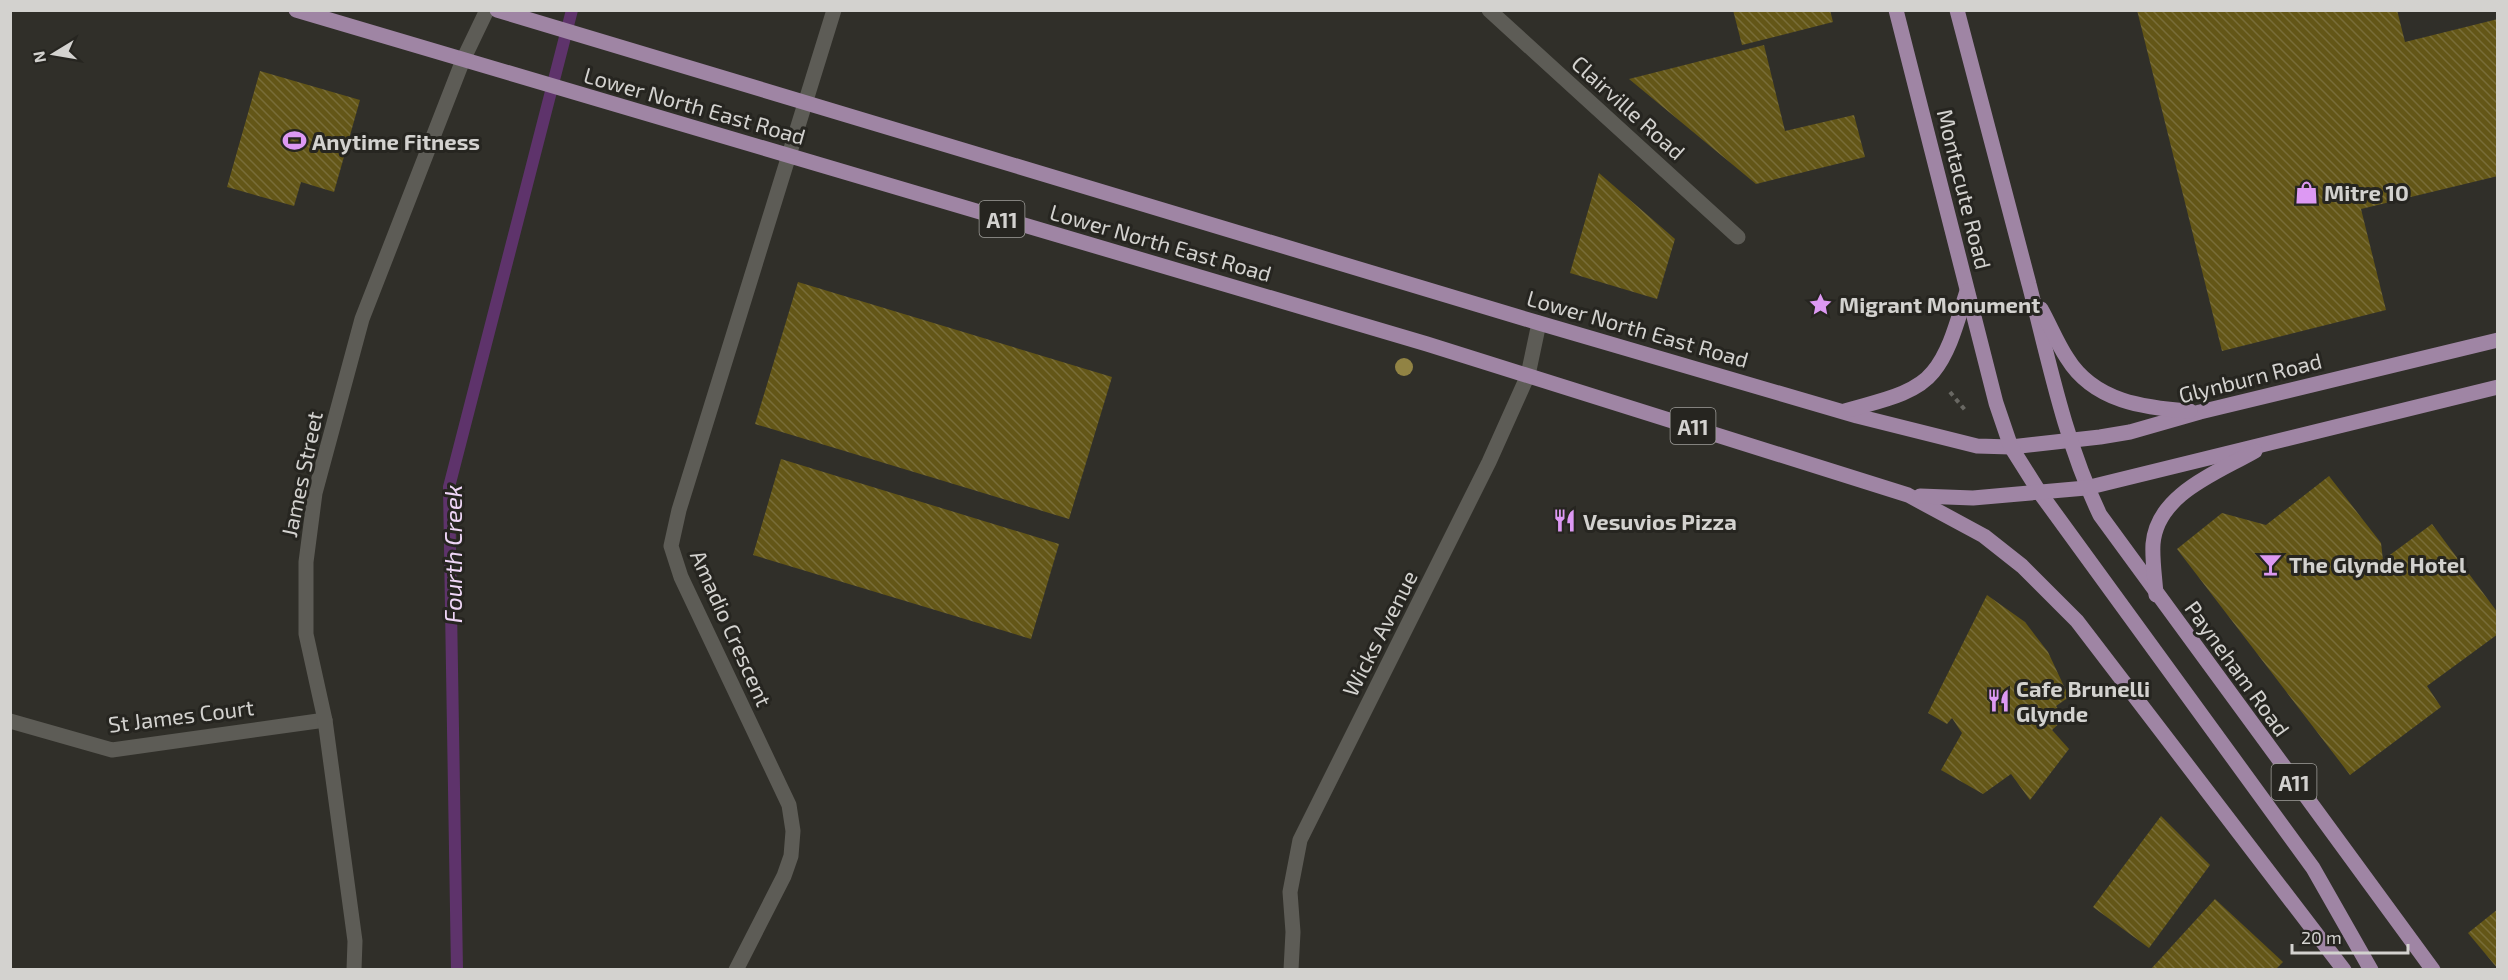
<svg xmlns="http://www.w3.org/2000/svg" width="2508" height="980" viewBox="0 0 2508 980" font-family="'Exo 2',sans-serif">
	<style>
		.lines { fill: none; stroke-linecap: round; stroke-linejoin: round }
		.stream { stroke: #5e336b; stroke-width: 12 }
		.building { fill: url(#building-back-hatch) }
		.path { stroke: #696863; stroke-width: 4; stroke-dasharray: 4.5 4.5; stroke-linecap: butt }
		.minor { stroke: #5d5c56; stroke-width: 15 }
		.major { stroke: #9f85a4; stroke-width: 15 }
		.tree { fill: #918344 }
		.labels { text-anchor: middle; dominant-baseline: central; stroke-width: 6; stroke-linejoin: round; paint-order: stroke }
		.shield { fill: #262520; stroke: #9f9e9a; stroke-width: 1.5 }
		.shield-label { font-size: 21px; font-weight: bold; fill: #d3d2cf }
		.street-label { font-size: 22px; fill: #d3d2cf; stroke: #262520 }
		.poi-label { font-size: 22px; font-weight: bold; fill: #d3d2cf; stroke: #262520; text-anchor: start }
		.water-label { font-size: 24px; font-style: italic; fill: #efd6f7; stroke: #262520 }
	</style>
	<defs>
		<pattern id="building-back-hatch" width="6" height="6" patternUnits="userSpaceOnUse" patternTransform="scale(1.5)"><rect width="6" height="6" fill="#635617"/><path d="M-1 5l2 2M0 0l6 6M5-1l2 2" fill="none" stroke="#786d38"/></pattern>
	</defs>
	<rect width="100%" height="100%" fill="#302f29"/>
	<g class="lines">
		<polyline class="stream" points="457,970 449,487 572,10"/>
	</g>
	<g class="building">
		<polygon points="1733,10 1830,10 1833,22 1742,45"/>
		<polygon points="2137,10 2397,10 2405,42 2498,19 2498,176 2361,209 2386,310 2222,351"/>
		<polygon points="1764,45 1785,131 1854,115 1865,157 1756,184 1629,79"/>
		<polygon points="260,71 360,100 334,192 301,182 294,206 227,187"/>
		<polygon points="1599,173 1675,239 1657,299 1570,273"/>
		<polygon points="798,282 1112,377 1069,519 755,424"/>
		<polygon points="781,459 1059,544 1031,639 753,555"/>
		<polygon points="2329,476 2381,543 2383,560 2432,524 2498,613 2498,634 2427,686 2441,707 2350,775 2177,549 2222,513 2266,525"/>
		<polygon points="1987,595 2025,622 2048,652 2069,697 2056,706 2065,718 2052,730 2069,749 2030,800 2011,774 1983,794 1941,770 1962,733 1952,718 1947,724 1928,713"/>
		<polygon points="2161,816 2210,865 2149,948 2093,907"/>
		<polygon points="2215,899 2283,962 2275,970 2150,970"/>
		<polygon points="2498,909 2498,969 2468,933"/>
	</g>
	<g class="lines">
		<polyline class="path" points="1950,392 1965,410"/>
		<g class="minor">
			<polyline points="1489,10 1738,237"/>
			<polyline points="10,721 112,750 325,720"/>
			<polyline points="354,970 355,941 325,720 306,634 306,562 315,493 362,319 463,60 487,10"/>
			<polyline points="736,970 784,876 791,856 793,831 789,805 681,577 671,546 679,510 834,10"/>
			<polyline points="1291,970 1293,932 1290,892 1300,840 1489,462 1528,375 1539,323"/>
		</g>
		<g class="major">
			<polyline points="296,10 1427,344 1908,495 1984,536 2022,566 2077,621 2344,970"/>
			<polyline points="497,10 1539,323 1857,416 1977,446 2011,447 2100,437 2130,432 2200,412 2498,340"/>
			<polyline points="1896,10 1996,403 2011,447 2040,493 2313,868 2371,970"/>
			<path d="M1957,10C1981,102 2005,193 2029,284C2049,362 2065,442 2100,515L2433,970"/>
			<path d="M2041,309C2050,325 2057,343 2067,358C2094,402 2145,408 2190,411"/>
			<path d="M1845,411C1873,402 1914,396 1933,372C1951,350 1958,318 1967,291"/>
			<polyline points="1920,496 1973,498 2086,488 2498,387"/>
			<path d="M2156,595C2155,578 2152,560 2153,544C2157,494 2217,473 2255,451"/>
		</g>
	</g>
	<circle class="tree" cx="1404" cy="367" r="9"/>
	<defs>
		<symbol id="stadium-bare" viewBox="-9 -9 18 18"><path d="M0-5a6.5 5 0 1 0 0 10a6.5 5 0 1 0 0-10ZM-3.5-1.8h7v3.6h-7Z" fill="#dd99f3" stroke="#262520" stroke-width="2.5" paint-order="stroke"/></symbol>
		<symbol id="shop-bare" viewBox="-9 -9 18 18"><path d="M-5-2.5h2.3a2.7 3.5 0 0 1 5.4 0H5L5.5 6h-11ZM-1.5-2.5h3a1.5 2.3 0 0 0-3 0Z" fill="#dd99f3" stroke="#262520" stroke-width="2.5" paint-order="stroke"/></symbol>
		<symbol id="sight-bare" viewBox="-9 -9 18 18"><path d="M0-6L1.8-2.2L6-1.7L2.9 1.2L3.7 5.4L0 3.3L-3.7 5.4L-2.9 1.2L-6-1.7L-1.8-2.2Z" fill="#dd99f3" stroke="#262520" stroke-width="2.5" paint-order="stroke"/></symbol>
		<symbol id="restaurant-bare" viewBox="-9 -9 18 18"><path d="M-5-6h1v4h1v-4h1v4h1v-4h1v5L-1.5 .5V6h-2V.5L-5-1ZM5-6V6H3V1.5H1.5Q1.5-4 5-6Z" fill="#dd99f3" stroke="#262520" stroke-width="2.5" paint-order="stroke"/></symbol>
		<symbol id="bar-bare" viewBox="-9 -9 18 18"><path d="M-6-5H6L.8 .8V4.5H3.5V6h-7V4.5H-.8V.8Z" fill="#dd99f3" stroke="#262520" stroke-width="2.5" paint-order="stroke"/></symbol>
	</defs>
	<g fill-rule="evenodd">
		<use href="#stadium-bare" x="278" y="124" width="33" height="33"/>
		<use href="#shop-bare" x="2290" y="176" width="33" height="33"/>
		<use href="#sight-bare" x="1804" y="288" width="33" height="33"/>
		<use href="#restaurant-bare" x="1548" y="504" width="33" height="33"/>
		<use href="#bar-bare" x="2254" y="548" width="33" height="33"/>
		<use href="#restaurant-bare" x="1982" y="684" width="33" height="33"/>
	</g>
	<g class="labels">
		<g class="shield">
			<rect x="979.5" y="201" width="45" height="36" rx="4.5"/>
			<rect x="1670.5" y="408" width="45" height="36" rx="4.5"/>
			<rect x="2271.5" y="764" width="45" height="36" rx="4.5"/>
		</g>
		<g class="shield-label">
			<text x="1002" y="219">A11</text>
			<text x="1693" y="426">A11</text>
			<text x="2294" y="782">A11</text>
		</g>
		<g class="street-label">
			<text transform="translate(695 105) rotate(16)">Lower North East Road</text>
			<text transform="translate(1629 107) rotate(42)">Clairville Road</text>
			<text transform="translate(1965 189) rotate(76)">Montacute Road</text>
			<text transform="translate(1161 242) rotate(16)">Lower North East Road</text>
			<text transform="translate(1638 328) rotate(16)">Lower North East Road</text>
			<text transform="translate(2250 377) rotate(-14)">Glynburn Road</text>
			<text transform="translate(301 474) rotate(-78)">James Street</text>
			<text transform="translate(732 628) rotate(66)">Amadio Crescent</text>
			<text transform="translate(1379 633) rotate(-63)">Wicks Avenue</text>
			<text transform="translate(2238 668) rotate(54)">Payneham Road</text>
			<text transform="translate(181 715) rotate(-7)">St James Court</text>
		</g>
		<g class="poi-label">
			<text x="312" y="141">Anytime Fitness</text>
			<text x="2324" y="192">Mitre 10</text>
			<text x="1839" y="304">Migrant Monument</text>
			<text x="1583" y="521">Vesuvios Pizza</text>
			<text x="2289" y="564">The Glynde Hotel</text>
			<text x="2016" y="688">Cafe Brunelli<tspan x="2016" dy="25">Glynde</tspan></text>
		</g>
		<g class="water-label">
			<text transform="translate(452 554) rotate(-90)">Fourth Creek</text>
		</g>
	</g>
	<rect width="2508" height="980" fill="none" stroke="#d3d2cf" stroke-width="24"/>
	<g transform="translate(54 54) rotate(259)" stroke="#262520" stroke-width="4.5" paint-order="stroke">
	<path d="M0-4.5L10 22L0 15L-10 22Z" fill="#d3d2cf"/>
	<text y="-9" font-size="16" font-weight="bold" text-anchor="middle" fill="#d3d2cf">N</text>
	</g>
	<path d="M2292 944v9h116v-9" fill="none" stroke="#d3d2cf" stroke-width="3"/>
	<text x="2301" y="944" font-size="18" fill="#d3d2cf" stroke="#262520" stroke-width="4.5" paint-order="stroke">20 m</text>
</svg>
